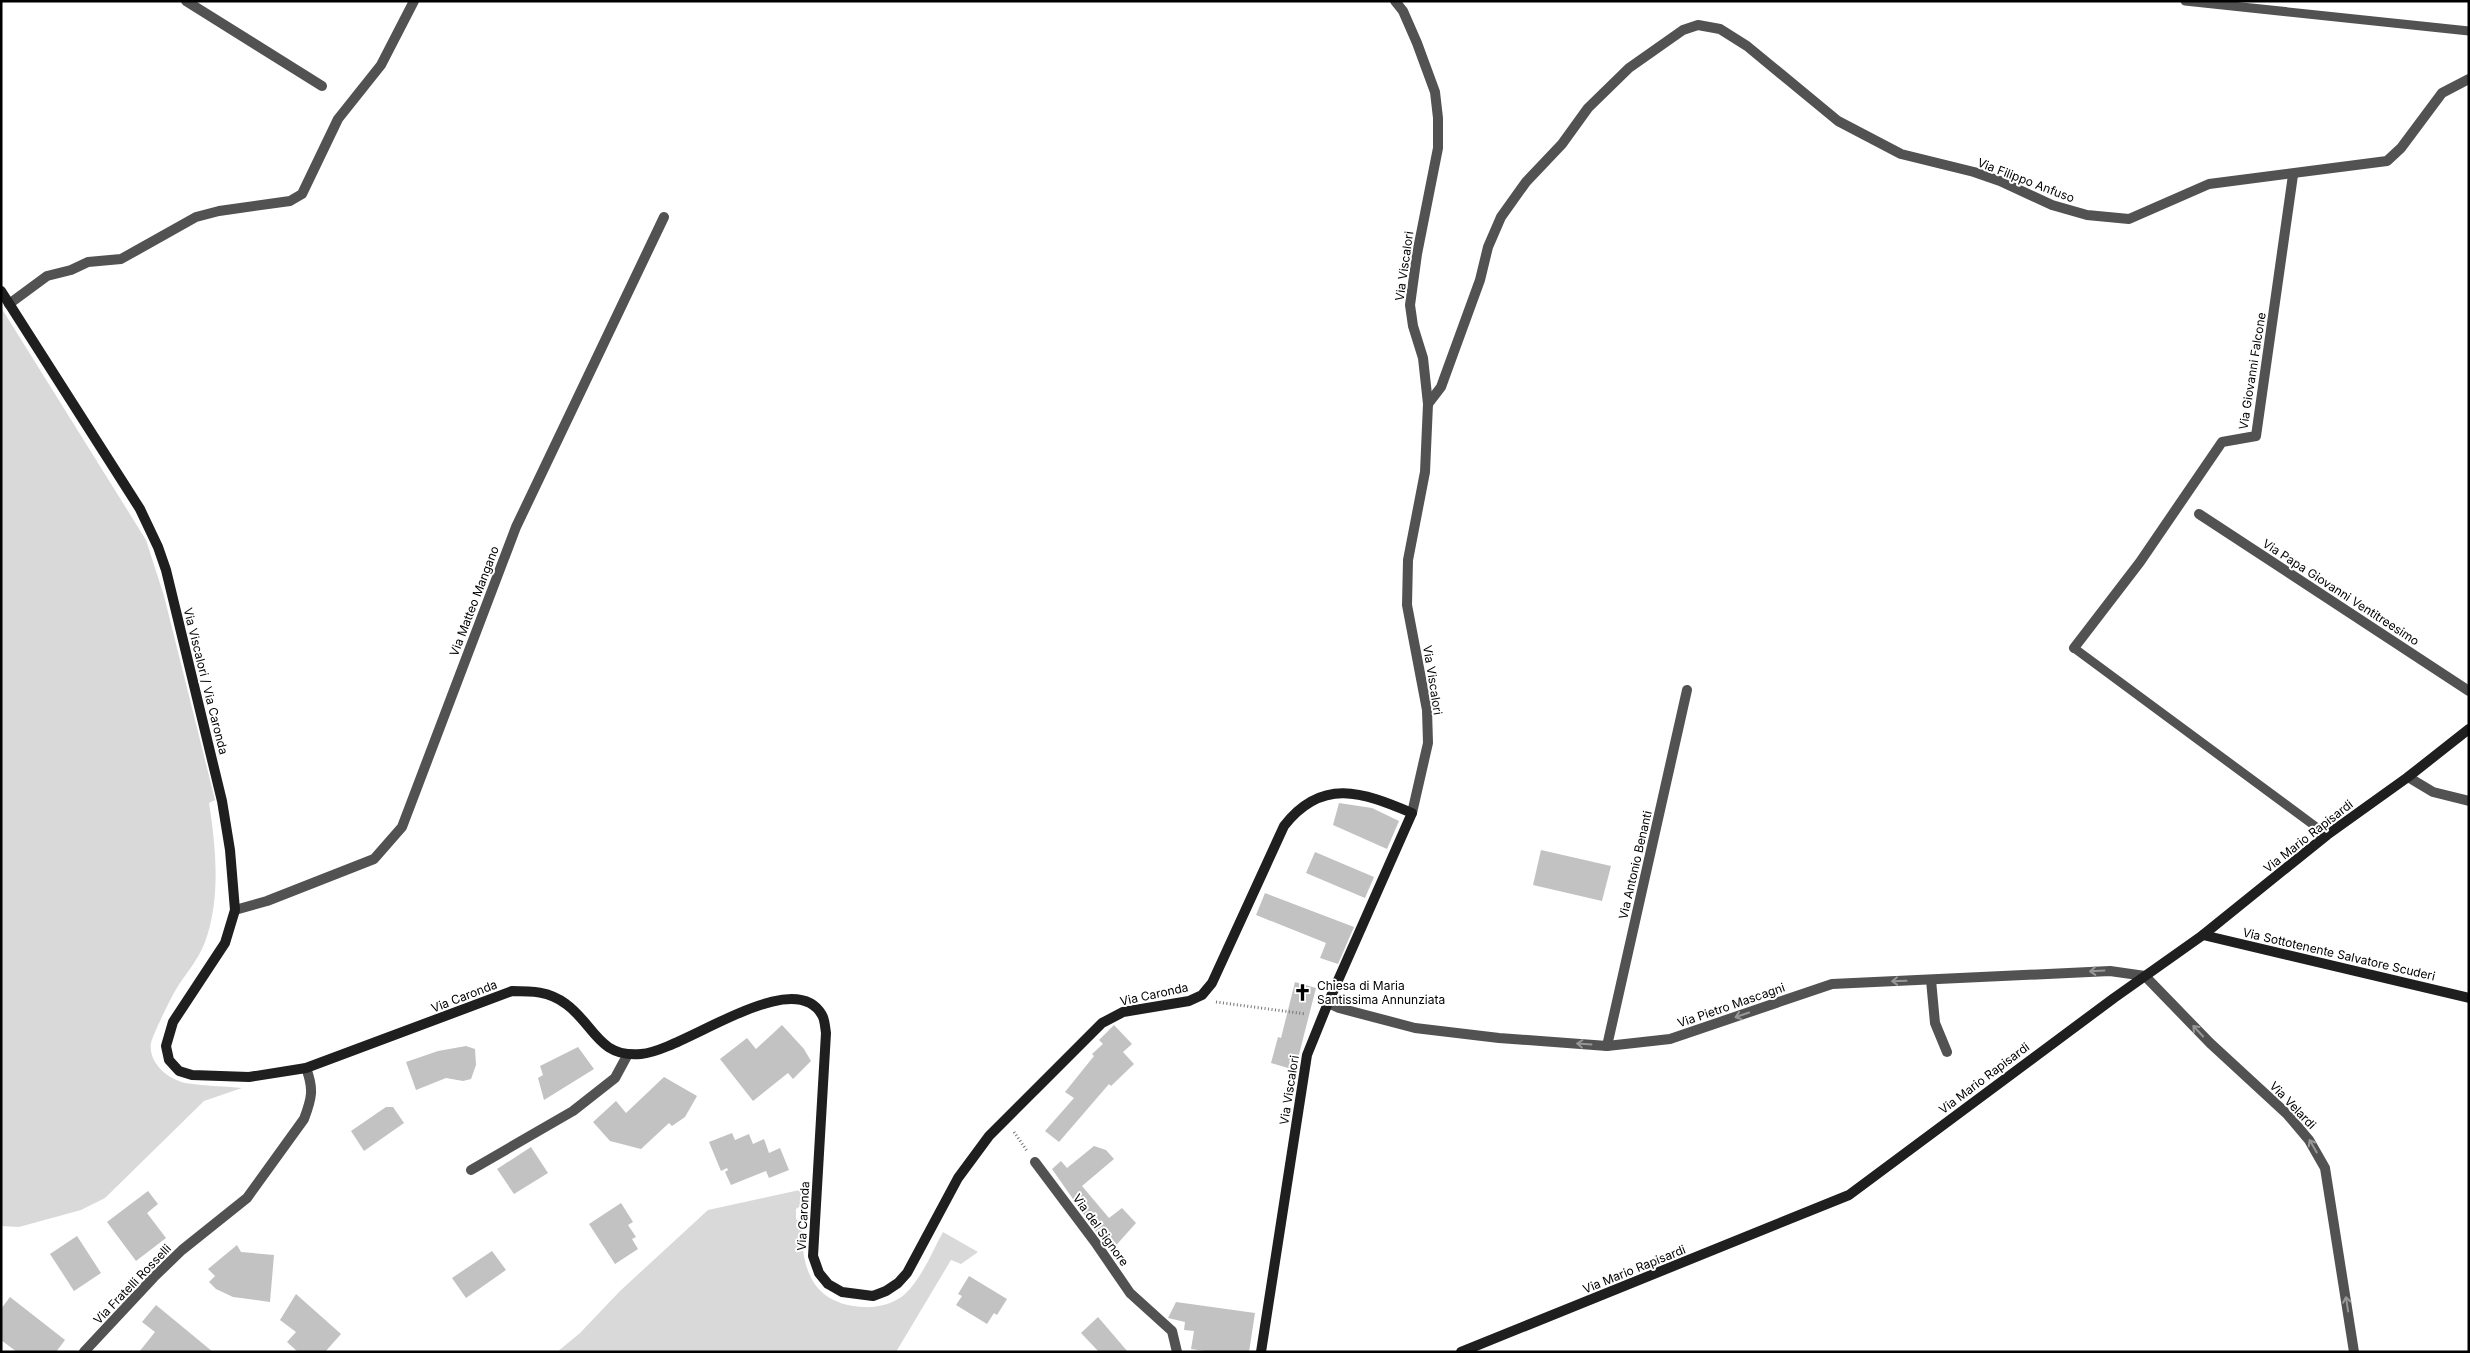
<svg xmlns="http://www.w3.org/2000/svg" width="2470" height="1353" viewBox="0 0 2470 1353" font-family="Inter,sans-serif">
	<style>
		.green { fill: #d9d9d9 }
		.building { fill: #c2c2c2 }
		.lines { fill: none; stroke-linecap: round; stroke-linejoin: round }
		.path { stroke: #747474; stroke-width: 3; stroke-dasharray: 1 2.5; stroke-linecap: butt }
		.lane { stroke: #525252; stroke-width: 9 }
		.street { stroke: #525252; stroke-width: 10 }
		.secondary { stroke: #1f1f1f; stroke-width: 10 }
		.oneway { stroke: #979797 }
		.labels { text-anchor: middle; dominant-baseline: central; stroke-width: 4; stroke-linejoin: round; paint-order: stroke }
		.street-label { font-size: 12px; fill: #000; stroke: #fff }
		.poi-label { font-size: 12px; fill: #000; stroke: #fff; text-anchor: start }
	</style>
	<rect width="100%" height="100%" fill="#fff"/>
	<g class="green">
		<path d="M2,309L146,540L164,596L215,800L209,803C216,848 221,898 205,942C198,961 185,974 175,991C170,1000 153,1034 151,1043C148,1063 168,1079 185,1083C204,1086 223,1086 242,1088L204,1101L105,1198L81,1210L19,1227L1,1226Z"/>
		<path d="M804,1189L803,1204L796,1209V1219L802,1224C801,1269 812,1304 863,1307C877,1308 894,1304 905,1294C922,1278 932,1252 943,1232L978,1252L961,1264L951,1260L896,1352H557L580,1333L620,1291L708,1210Z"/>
	</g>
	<g class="building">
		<polygon points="1339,803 1372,808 1399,821 1387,849 1333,825"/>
		<polygon points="1541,850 1611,866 1602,901 1533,885"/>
		<polygon points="1315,852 1374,877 1365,898 1306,873"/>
		<polygon points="1265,893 1354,927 1338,964 1320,958 1326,943 1256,915"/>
		<polygon points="1295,982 1316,988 1295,1070 1271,1063 1278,1037 1281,1038"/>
		<polygon points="782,1025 804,1049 811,1061 793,1079 788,1073 753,1101 720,1059 747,1038 756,1049"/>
		<polygon points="1114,1025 1132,1044 1123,1052 1134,1064 1111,1086 1109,1084 1059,1142 1045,1131 1074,1098 1065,1092 1094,1056 1092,1054 1103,1044 1099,1040"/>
		<polygon points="466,1046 475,1049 476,1065 471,1079 463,1081 446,1078 416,1090 406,1062 438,1051"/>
		<polygon points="578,1047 594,1069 544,1100 538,1078 543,1075 540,1066"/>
		<polygon points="664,1077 697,1096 685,1117 672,1126 669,1123 641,1149 610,1141 593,1122 616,1101 626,1113"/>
		<polygon points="386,1107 393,1107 404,1123 364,1151 351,1131"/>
		<polygon points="732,1133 735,1140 749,1134 753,1144 764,1139 769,1153 780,1148 789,1170 769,1178 766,1171 731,1185 725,1172 728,1170 727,1168 721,1171 709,1142"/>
		<polygon points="1094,1146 1106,1150 1114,1159 1082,1186 1109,1218 1122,1208 1136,1223 1110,1252 1052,1169 1061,1161 1067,1168"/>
		<polygon points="531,1147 548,1173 514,1194 497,1169"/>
		<polygon points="148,1191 158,1204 147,1213 166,1238 136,1261 107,1222"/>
		<polygon points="621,1203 633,1222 628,1225 636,1237 632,1239 638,1249 615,1264 589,1224"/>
		<polygon points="77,1236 101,1273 74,1291 50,1254"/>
		<polygon points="237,1245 241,1252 274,1255 270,1302 233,1297 216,1289 209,1282 215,1276 208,1269"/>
		<polygon points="492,1251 506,1270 466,1298 452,1278"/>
		<polygon points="969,1276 1007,1299 997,1315 994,1313 987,1324 956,1305 962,1296 958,1294"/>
		<polygon points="296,1294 341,1334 325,1352 298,1352 287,1342 296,1332 280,1320"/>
		<polygon points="10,1297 65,1340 56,1352 17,1352 1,1340 1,1309"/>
		<polygon points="1176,1302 1255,1313 1249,1352 1212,1352 1191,1349 1194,1331 1184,1330 1185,1322 1168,1318"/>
		<polygon points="156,1305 213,1352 139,1352 155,1332 142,1322"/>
		<polygon points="1098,1317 1128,1352 1099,1352 1081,1333"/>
	</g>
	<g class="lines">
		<g class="path">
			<polyline points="1216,1002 1306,1014"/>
			<polyline points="1014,1132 1027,1151"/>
		</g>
		<g class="lane">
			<polyline points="2185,1 2469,31"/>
			<polyline points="2074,648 2327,835"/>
		</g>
		<g class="street">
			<polyline points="186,1 322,86"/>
			<polyline points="1395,1 1403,11 1417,43 1435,92 1438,118 1438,148 1417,254 1410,305 1413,326 1423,358 1428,404 1425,472 1408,560 1407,605 1427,710 1428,743 1412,813"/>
			<polyline points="9,304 47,276 71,270 88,262 121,259 196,217 219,211 290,201 302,194 338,119 381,65 414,1"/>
			<polyline points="1428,404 1441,387 1480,280 1488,247 1501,217 1526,182 1562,144 1588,108 1629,68 1683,30 1698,25 1720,29 1747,46 1838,121 1901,154 1974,172 2000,181 2052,205 2087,215 2129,219 2209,184 2387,161 2401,148 2442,93 2469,79"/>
			<polyline points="2199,514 2469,691"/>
			<polyline points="2074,648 2140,562 2222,442 2256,436 2293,175"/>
			<polyline points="2408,777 2433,792 2469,801"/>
			<polyline points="235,910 267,901 374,859 402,827 516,527 664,217"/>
			<polyline points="1931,980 1935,1023 1947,1052"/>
			<polyline points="1328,1003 1339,1008 1415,1028 1499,1038 1607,1046 1670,1039 1832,984 2110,971 2145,976 2210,1043 2287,1114 2309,1140 2325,1168 2354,1352"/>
			<polyline points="1607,1046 1687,690"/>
			<polyline points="1035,1162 1095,1242 1130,1293 1172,1331 1177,1352"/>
			<polyline points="471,1170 573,1111 615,1078 628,1054"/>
			<path d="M84,1352L154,1277L182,1250L247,1198L304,1119C312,1098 314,1089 306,1068"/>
		</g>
		<g class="secondary">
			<path d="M1,291L140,509L158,547L166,570L222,801L230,850L235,910L225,943L173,1022L166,1046L169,1060L179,1071L192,1075L249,1077L306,1068L512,991C531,991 549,991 566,1004C594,1024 598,1058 641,1054C683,1051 793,964 822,1015C825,1020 825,1027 826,1033L813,1256L819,1273L828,1284L842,1292L873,1296L886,1291L898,1283L907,1273L958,1178L989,1136L1102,1023L1123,1012L1189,1001L1202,995L1212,983L1284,826C1322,777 1362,792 1412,813L1328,1003L1307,1055L1261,1352"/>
			<polyline points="2203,935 2469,998"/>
			<polyline points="1461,1352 1849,1195 2114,998 2203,935 2327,835 2408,777 2469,729"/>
		</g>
	</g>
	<defs><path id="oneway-shaft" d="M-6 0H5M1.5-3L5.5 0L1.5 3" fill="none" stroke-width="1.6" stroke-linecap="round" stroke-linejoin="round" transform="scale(1.25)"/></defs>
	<g class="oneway">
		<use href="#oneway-shaft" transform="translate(2097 971) rotate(177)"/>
		<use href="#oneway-shaft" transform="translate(1899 981) rotate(178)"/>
		<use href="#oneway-shaft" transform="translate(1742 1015) rotate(161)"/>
		<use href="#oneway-shaft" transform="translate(2198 1031) rotate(-133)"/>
		<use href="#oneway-shaft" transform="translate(1584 1044) rotate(-176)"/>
		<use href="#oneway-shaft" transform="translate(2313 1146) rotate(-120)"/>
		<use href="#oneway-shaft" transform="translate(2347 1304) rotate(-99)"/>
	</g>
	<defs>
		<symbol id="church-bare" viewBox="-9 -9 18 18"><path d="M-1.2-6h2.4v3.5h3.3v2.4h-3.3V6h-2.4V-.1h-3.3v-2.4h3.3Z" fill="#000" stroke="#fff" stroke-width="2.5" paint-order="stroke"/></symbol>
	</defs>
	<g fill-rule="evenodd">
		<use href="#church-bare" x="1290" y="980" width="25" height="25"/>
	</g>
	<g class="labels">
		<g class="street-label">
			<text transform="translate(2026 180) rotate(21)">Via Filippo Anfuso</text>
			<text transform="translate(1404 266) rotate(-82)">Via Viscalori</text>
			<text transform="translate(2252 371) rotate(-81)">Via Giovanni Falcone</text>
			<text transform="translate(2341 592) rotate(33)">Via Papa Giovanni Ventitreesimo</text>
			<text transform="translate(474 601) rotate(-69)">Via Matteo Mangano</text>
			<text transform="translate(1433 680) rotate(81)">Via Viscalori</text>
			<text transform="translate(206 681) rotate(76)">Via Viscalori / Via Caronda</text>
			<text transform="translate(2308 836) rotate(-38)">Via Mario Rapisardi</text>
			<text transform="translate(1635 865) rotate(-77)">Via Antonio Benanti</text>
			<text transform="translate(2339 954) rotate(13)">Via Sottotenente Salvatore Scuderi</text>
			<text transform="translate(1154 994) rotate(-12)">Via Caronda</text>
			<text transform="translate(464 996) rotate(-21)">Via Caronda</text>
			<text transform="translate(1731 1005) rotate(-19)">Via Pietro Mascagni</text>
			<text transform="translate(1984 1078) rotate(-37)">Via Mario Rapisardi</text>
			<text transform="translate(1289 1090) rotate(-81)">Via Viscalori</text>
			<text transform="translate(2293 1105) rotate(46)">Via Velardi</text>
			<text transform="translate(803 1216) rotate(-87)">Via Caronda</text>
			<text transform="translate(1101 1230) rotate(54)">Via del Signore</text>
			<text transform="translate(1634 1269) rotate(-22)">Via Mario Rapisardi</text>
			<text transform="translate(132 1284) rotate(-46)">Via Fratelli Rosselli</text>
		</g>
		<g class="poi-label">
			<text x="1317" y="985">Chiesa di Maria<tspan x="1317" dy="14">Santissima Annunziata</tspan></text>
		</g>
	</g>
	<rect width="2470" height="1353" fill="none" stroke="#000000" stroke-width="5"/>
</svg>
